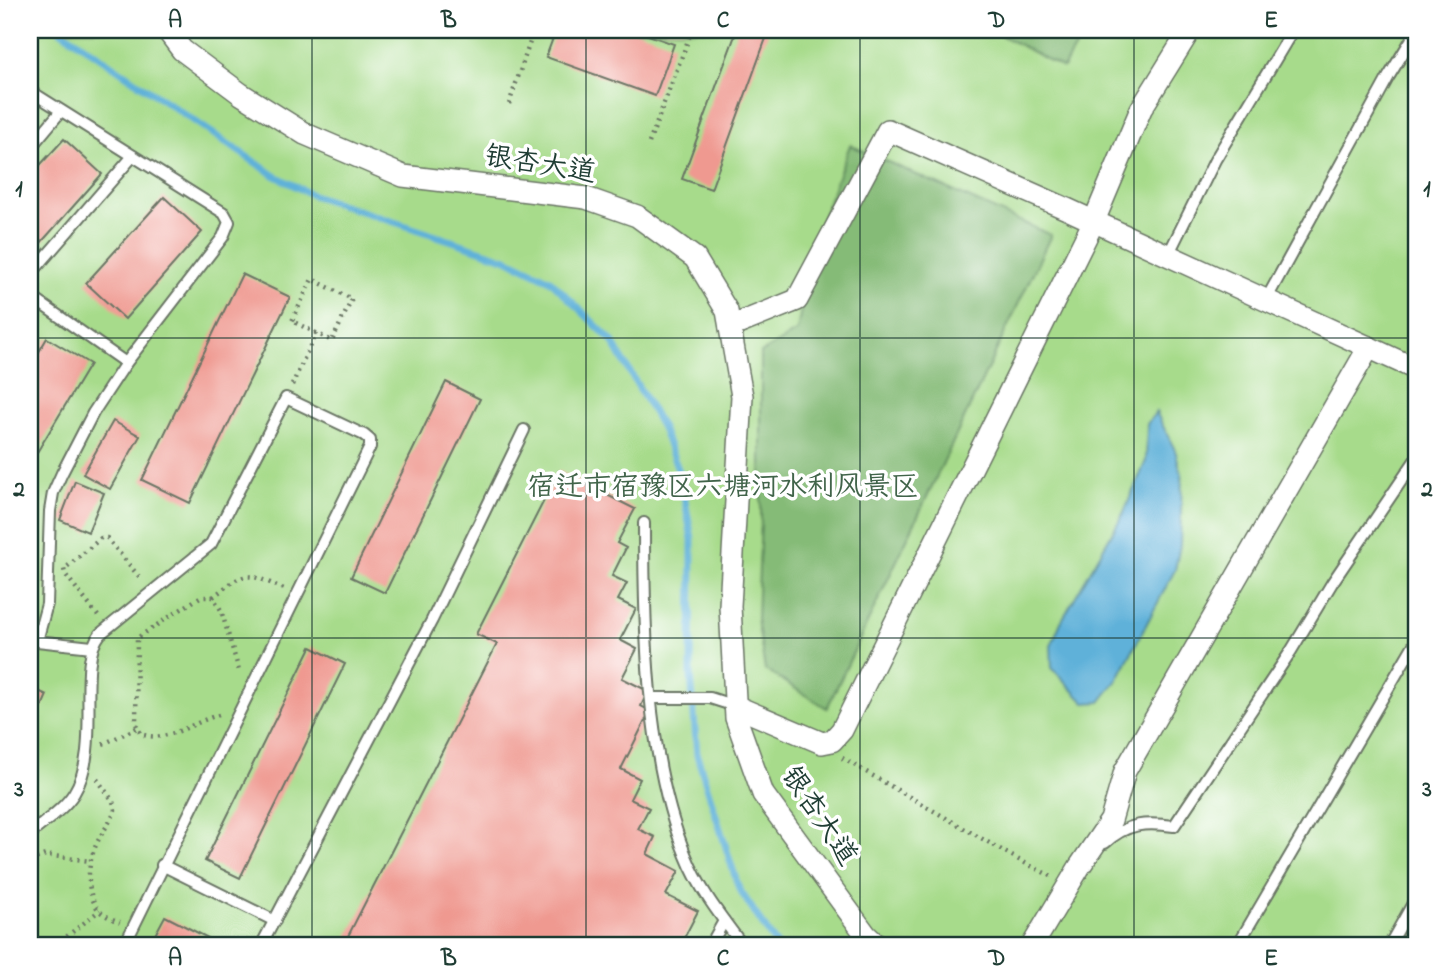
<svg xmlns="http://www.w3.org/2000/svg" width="1446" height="976" viewBox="0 0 1446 976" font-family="'Indie Flower','LXGW WenKai TC',sans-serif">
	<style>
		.green { fill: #a7db8b; stroke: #638c60; stroke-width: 2 }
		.forest { fill: #85bb77; stroke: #527c56; stroke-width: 2 }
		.water { fill: #5eb1d9; stroke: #3e7786; stroke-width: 2 }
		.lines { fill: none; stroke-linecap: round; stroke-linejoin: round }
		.stream { stroke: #5eb1d9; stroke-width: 7 }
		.building { fill: #ef9990 }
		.service-casing { stroke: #6a7565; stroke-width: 14 }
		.minor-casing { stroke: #6a7565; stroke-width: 24 }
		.path { stroke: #6a7565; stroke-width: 4.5; stroke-dasharray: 2 5; stroke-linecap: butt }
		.service { stroke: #fff; stroke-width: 10 }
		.minor { stroke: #fff; stroke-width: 21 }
		.grid { fill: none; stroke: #1f3d34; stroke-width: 2; stroke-opacity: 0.55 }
		.labels { text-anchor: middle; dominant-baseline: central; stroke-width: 7; stroke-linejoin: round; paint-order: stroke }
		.street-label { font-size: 28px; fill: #1f3d34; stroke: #fff }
		.park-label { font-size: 28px; fill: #41644a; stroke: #fff }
		.neatline { fill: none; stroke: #1f3d34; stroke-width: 2.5 }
		.grid-label { font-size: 23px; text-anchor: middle; font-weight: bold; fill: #1f3d34 }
	</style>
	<rect width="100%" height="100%" fill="#fff"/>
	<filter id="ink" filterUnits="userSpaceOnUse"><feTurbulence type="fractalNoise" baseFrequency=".0143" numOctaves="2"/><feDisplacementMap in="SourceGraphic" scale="14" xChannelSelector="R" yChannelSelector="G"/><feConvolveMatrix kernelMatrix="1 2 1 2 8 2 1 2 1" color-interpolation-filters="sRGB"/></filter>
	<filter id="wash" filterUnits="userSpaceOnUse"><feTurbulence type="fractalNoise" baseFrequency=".00686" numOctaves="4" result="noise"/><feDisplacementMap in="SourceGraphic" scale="28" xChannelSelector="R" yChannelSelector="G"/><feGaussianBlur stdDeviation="1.57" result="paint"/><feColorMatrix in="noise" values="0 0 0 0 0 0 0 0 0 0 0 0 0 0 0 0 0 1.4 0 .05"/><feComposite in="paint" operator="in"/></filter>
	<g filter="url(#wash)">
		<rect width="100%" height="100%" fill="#f4ddc1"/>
		<rect class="green" x="30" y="30" width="1386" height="916"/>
		<g class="forest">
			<polygon points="991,30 1085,30 1063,68"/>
			<polygon points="850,145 1051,235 827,708 765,670 757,619 761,518 761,353 797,331 814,240"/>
		</g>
		<polygon class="water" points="1156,412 1175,450 1182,475 1180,545 1175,570 1117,680 1100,702 1085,703 1052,668 1051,646 1061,622 1124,512 1146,461 1147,424"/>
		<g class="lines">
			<polyline class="stream" points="60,30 274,175 312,195 507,259 550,280 612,341 661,426 680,474 692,539 691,675 697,755 739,889 777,946"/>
		</g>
		<g id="blocks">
			<g class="building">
				<polygon points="556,30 634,30 674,44 655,96 546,57"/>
				<polygon points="737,30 769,30 711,189 682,179"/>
				<polygon points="64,139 102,174 30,255 30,176"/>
				<polygon points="164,197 202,232 125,319 86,283"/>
				<polygon points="242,274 290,297 190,503 142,480"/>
				<polygon points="47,338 90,364 30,464 30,367"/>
				<polygon points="446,382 480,399 385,593 351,577"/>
				<polygon points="113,421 140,436 110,489 83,474"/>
				<polygon points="559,471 635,509 617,543 626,548 612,576 627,583 618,600 636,609 620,640 637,649 622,678 648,691 641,706 650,711 621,769 640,779 630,799 649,808 638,829 655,837 647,854 679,871 666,895 698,911 680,946 343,946 497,644 476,634"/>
				<polygon points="75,481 104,493 88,532 60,520"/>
				<polygon points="311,647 345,664 240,878 205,861"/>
				<polygon points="30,687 47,695 30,734"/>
				<polygon points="165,916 208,938 204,946 149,946"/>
			</g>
		</g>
	</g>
	<g filter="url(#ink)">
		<use href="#blocks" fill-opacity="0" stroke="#6a7565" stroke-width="2"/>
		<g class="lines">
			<defs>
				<g id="service">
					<polyline points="30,91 224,213 229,222 223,237 126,363 93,413 62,473 53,493 50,511 47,604 37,641 30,641"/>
					<polyline points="30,148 61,111"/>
					<polyline points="1168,255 1215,160 1293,30"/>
					<polyline points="30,275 133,156"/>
					<polyline points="30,296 126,363"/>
					<polyline points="1266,300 1389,76 1416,32"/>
					<path d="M644,523C644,627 646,760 686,856C699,889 722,918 743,946"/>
					<polyline points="37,641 92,647"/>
					<polyline points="652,698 710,698 735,706"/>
					<path d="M30,834C44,822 64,809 74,793C103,746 75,665 100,634L211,544L286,398L364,435L370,440V447L124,946"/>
					<path d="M1105,843C1126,823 1146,822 1174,826L1291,651L1332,583L1416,459"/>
					<polyline points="162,865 275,921"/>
					<polyline points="261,946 432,620 524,430"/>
					<polyline points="710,946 724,921"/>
					<polyline points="1237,946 1416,641"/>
					<polyline points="1389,946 1416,898"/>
				</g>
				<g id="minor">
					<polyline points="167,30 182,50 241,94 305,134 403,176 586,198 637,216 695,258 727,311 742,396 730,606 736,718 763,794 866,935 878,946"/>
					<polyline points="730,327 797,300 888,130 1067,209 1416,369"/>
					<polyline points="735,706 822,743 832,741 842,730 1094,221 1141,109 1190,30"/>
					<polyline points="1032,946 1080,866 1111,820 1125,771 1369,347"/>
				</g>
			</defs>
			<use href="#service" class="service-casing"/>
			<use href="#minor" class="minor-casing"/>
			<g class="path">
				<polyline points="509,104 534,30"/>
				<polyline points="649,143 692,30"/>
				<polyline points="292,385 316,333 332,341 352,299 312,279 292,321 316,333"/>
				<path d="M213,597C247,570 245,572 284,589"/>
				<polyline points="98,616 65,574 64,569 68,566 101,538 107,538 141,579"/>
				<path d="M219,715C194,721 167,744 141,734L136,724L137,638L200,597H213L221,610L240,674"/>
				<polyline points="103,744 137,728"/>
				<polyline points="842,758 1019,860 1051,876"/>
				<path d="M97,779L113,801L115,810C111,822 104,829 99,839C88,859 84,887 97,908C102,915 112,919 120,922"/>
				<polyline points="30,861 45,855 90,861"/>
				<polyline points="48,946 66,937 100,910"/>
			</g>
			<use href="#service" class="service"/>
			<use href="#minor" class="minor"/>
		</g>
	</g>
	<path class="grid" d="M312,30V946M586,30V946M860,30V946M1134,30V946M30,338H1416M30,638H1416"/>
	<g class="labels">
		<g class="street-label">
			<text transform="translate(540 166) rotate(9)">银杏大道</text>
			<text transform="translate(818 817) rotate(56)">银杏大道</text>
		</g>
		<g class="park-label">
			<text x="723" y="488">宿迁市宿豫区六塘河水利风景区</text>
		</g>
	</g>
	<rect width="1446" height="976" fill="none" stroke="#fff" stroke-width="77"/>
	<rect x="38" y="38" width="1370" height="899" class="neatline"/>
	<g class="grid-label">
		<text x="175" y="27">A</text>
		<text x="449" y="27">B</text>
		<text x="723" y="27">C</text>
		<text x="997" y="27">D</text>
		<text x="1271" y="27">E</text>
		<text x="19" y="196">1</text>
		<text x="1427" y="196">1</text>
		<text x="19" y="496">2</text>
		<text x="1427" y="496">2</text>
		<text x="19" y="796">3</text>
		<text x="1427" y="796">3</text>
		<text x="175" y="965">A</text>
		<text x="449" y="965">B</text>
		<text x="723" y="965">C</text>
		<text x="997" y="965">D</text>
		<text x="1271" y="965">E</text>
	</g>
</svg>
